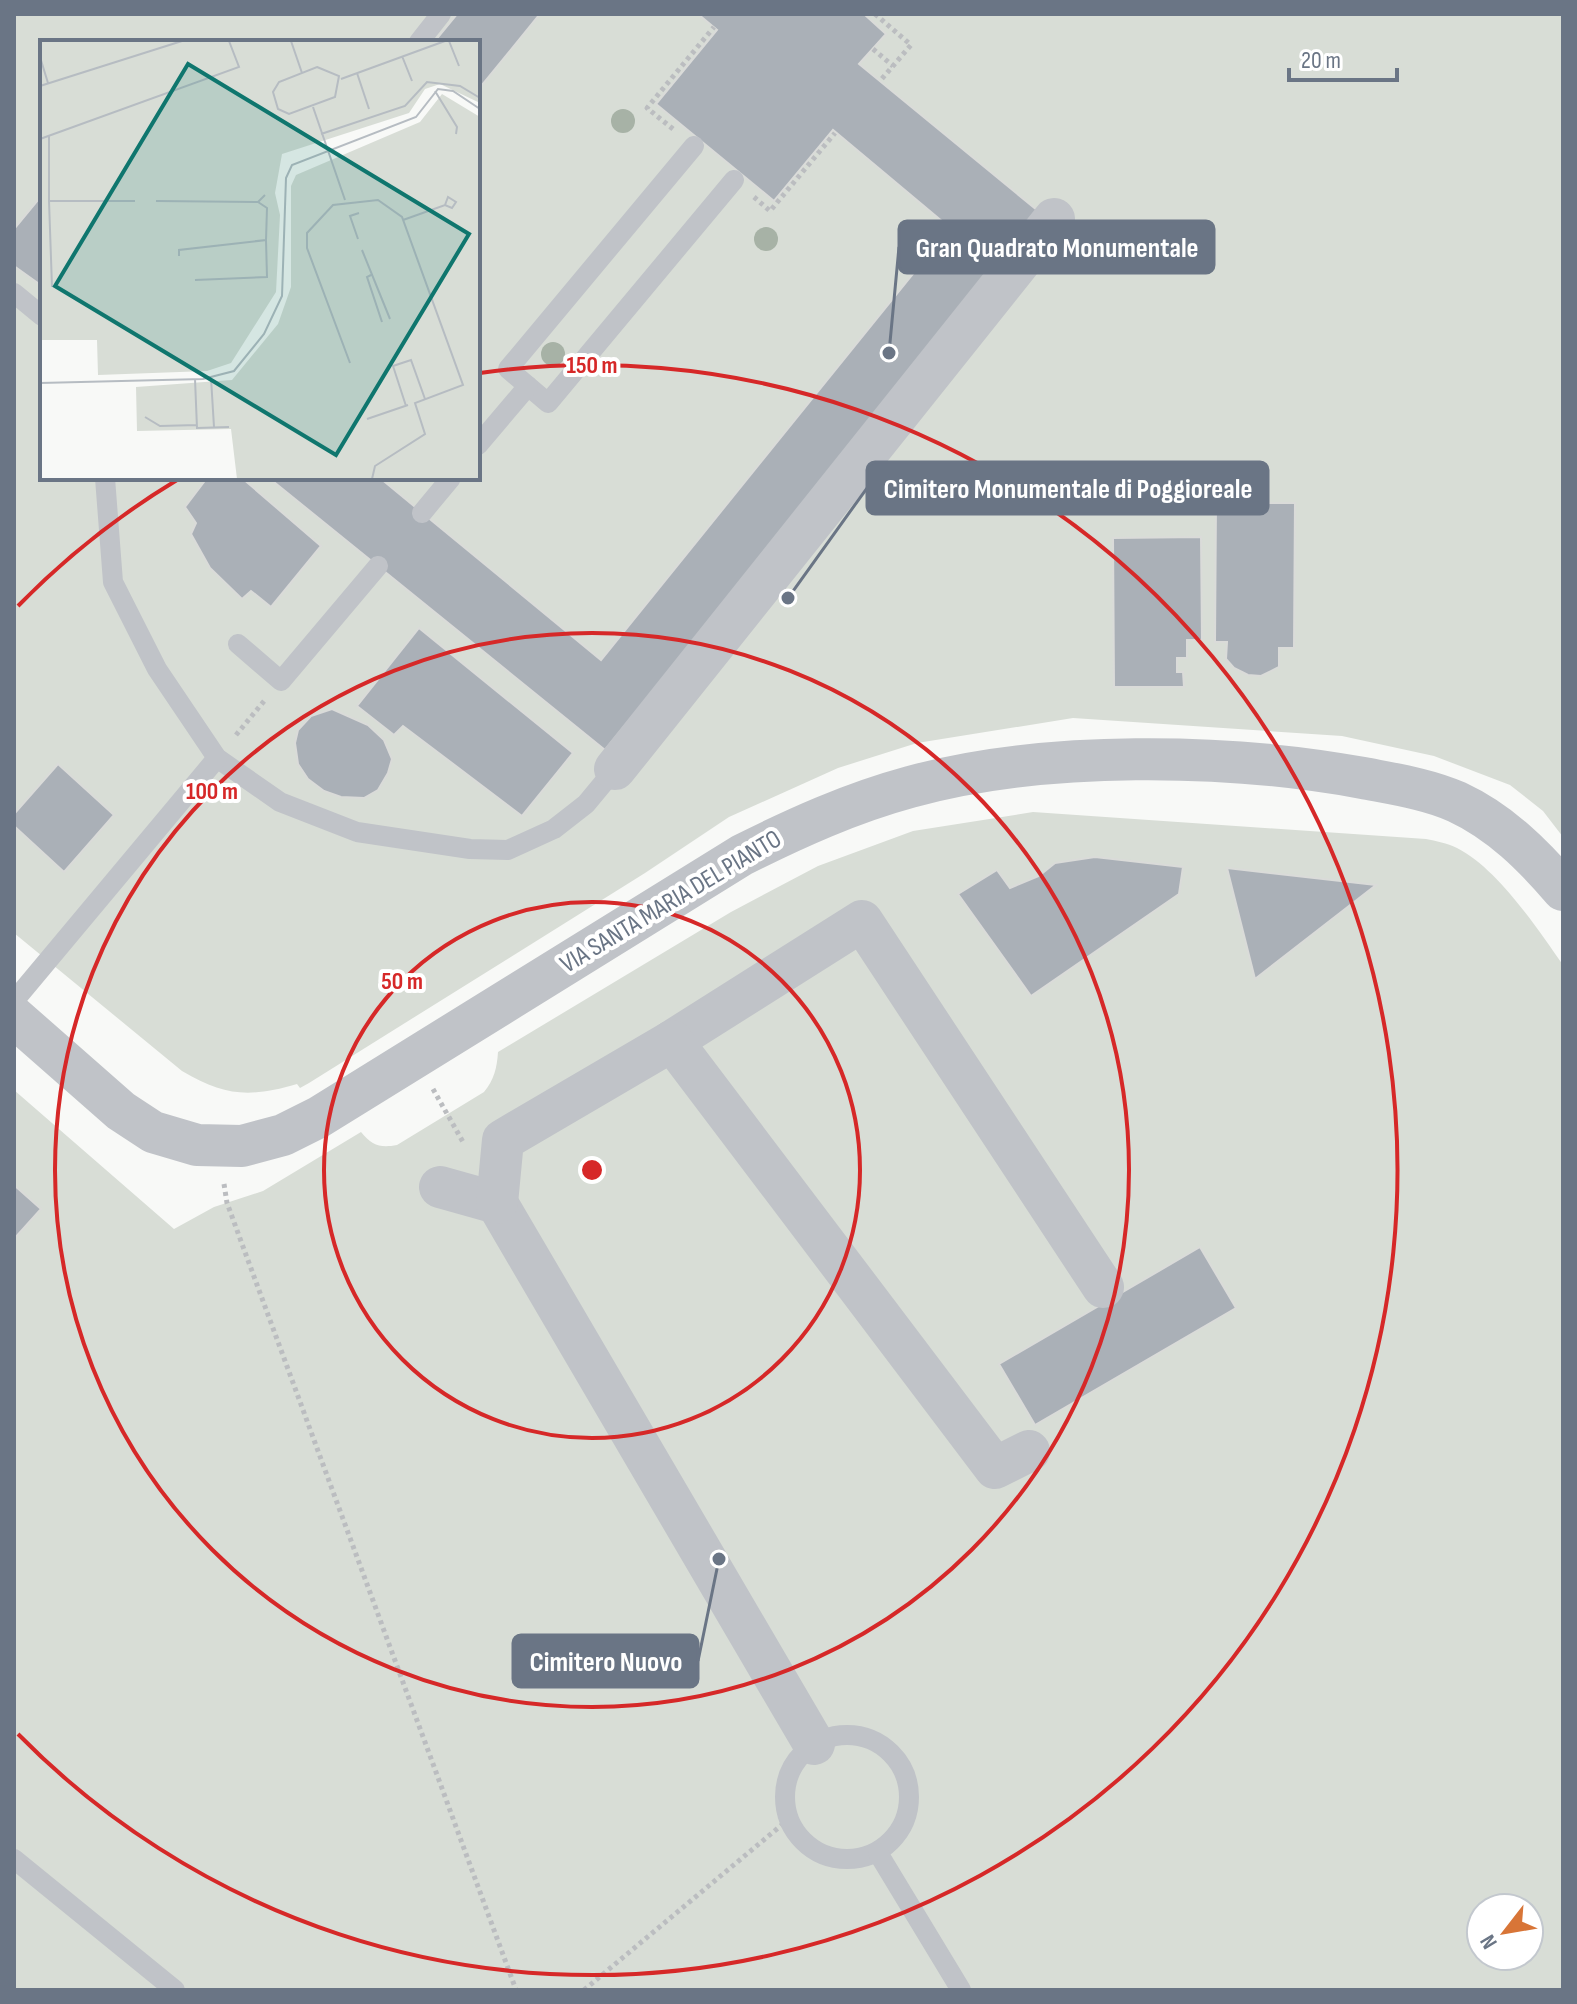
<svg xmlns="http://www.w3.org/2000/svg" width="1577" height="2004" viewBox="0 0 1577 2004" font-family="'Sofia Sans Condensed',sans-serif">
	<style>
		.green { fill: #d8ddd6; fill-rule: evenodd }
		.building { fill: #aab0b7; stroke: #dadbd9; stroke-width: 2 }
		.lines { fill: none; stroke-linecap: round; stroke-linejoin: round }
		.path { stroke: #bbbdc0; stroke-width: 5; stroke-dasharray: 4 4; stroke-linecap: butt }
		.lane { stroke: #c0c3c8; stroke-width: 20 }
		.street { stroke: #c0c3c8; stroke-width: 42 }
		.tree { fill: #a7b2a6 }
		.ring { fill: none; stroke: #d62828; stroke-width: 4 }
		.labels { text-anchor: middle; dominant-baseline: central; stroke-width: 8; stroke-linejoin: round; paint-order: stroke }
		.street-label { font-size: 26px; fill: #6a7585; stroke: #fff }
		.inset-road { fill: none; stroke: #b6bcc2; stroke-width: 2 }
		.view { fill: #0f766e; fill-opacity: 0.15; stroke: #0f766e; stroke-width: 4 }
		.inset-edge { fill: none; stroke: #6a7585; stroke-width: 4 }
		.centre { fill: #d62828; stroke: #fff; stroke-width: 4 }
		.ring-label { font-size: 24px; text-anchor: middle; font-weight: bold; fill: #d62828; stroke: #fff; stroke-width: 8; stroke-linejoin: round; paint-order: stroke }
		.leader { fill: none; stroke: #6a7585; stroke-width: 3 }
		.callout-dot { fill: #6a7585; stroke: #fff; stroke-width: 3 }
		.callout { fill: #6a7585; stroke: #6a7585; stroke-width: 3 }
		.callout-label { font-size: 28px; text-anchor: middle; font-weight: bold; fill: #fff }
	</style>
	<rect width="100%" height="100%" fill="#f8f9f7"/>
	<g class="green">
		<path d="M14,14H1563V837L1543,811L1510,785L1434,756L1342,736L1073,718L917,743L838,768L729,817L645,873L309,1083L300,1088L297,1084C249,1098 225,1096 182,1071L14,933ZM42,42H478V478H42Z"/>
		<path d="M1033,812L1426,839C1436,841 1447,843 1457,848C1497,868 1537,928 1563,965V1990H14V1090L174,1229L214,1207L263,1191L361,1132C372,1146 381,1148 397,1145L484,1092C494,1080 497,1068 498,1052L731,912L818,866L913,831ZM1481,1908H1529V1956H1481Z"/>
	</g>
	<g class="building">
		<polygon points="457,14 540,14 478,90 478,42 434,42"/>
		<polygon points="698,14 864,14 886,34 859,64 1043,215 605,750 269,478 380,478 601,660 950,228 833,130 774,201 656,104 717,30"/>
		<polygon points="42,195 42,286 14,266 14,229"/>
		<polygon points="207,478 242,478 321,546 271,607 251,591 242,599 210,568 191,534 196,523 185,507"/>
		<polygon points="1216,503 1295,503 1294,648 1279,648 1279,667 1261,676 1248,675 1234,668 1226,659 1227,642 1215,642"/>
		<polygon points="1201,537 1202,640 1187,640 1187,658 1177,658 1177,672 1183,672 1184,687 1114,687 1113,538"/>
		<polygon points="419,628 573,753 522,816 403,726 394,735 357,706"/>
		<polygon points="332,709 368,725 384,740 392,759 388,773 378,790 364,798 341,797 324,791 308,779 298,764 295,743 298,730 311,716"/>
		<polygon points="58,764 114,815 64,872 14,826 14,814"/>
		<polygon points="1095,857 1183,867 1179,894 1031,996 958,894 997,870 1010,888 1039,876 1055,863"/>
		<polygon points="1227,868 1376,885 1255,979"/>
		<polygon points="14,1185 41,1209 14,1239"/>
		<polygon points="1200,1247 1236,1308 1035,1425 999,1364"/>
	</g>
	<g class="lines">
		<g class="path">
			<polyline points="875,14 911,45 880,81"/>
			<polyline points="873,49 893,66"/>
			<polyline points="673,129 647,108 714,27"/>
			<polyline points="754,197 770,211 835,133"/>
			<polyline points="236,735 265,700"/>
			<polyline points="433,1089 463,1142"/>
			<polyline points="224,1184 227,1203 516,1990"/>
			<polyline points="584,1990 790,1818"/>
		</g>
		<g class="lane">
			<polyline points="419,42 441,14"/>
			<polyline points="14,293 42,316"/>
			<polyline points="528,386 548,403 734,180"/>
			<polyline points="478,445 528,386 508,369 694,146"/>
			<polyline points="105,478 113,582 157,669 217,758 280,802 357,832 470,849 508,850 554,829 586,804 615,769"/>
			<polyline points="422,513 451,478"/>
			<polyline points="238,644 281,681 378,566"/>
			<polyline points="14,1001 217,758"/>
			<circle cx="847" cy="1797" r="62"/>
			<polyline points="878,1853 961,1990"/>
			<polyline points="14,1859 175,1990"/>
		</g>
		<g class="street">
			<polyline points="615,769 1054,219"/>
			<path d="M14,1017L121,1111L153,1132L197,1145L242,1146L283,1135L319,1117L742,855C796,828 851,803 910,787C1044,750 1227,753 1363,778C1394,784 1428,789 1457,802C1500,822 1533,855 1563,890"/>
			<polyline points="672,1041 862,921 1103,1287"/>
			<polyline points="440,1187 497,1203 814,1744"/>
			<polyline points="497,1203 503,1140 672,1041 995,1468 1029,1451"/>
		</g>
	</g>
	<g class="tree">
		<circle cx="623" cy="121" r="12"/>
		<circle cx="766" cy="239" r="12"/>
		<circle cx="553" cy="354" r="12"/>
	</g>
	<g class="ring">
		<circle cx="592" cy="1170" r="268"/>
		<circle cx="592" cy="1170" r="537"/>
		<path d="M18 606A805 805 0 0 1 177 480M480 373A805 805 0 1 1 18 1734"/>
	</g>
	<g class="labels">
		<g class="street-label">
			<text transform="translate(671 902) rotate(-31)">VIA SANTA MARIA DEL PIANTO</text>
		</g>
	</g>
	<g transform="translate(40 40)">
		<rect width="440" height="440" fill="#f8f9f7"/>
		<path d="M0,1H440V63L400,44L385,49L369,73L242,114L235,153L240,175L236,252L191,323L167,331L58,335L57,300H0ZM402,54L440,77V439H197L191,389L97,391L96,347L192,340L238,284L251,247V146L256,135L380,82Z" fill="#d8ddd6"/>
		<path class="inset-road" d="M251,1L262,33M409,1L419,26M362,16L372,41M0,17L8,43M277,27L299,36L295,57L249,74L238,69L233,52L239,42ZM317,33L329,69M301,39L405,1M0,46L142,1M395,51L417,87L416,94M273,67L305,160M281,94L365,66L387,42L420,46L440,58M9,96V161H95M0,99L199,27L189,1M9,161L12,247M116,161L218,162L225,155M363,180L405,165L412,168L416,162L408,157L405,165M318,199L310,176L319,173M322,210L350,279M139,216V210L226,200L227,168L218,162M331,235L327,237L342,282M155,240L227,237L226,200M310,323L267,208V193L293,165L338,160L362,177L423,345L375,363L385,394L335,426L332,439M171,338L174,387M155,339L157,388L189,387M0,343L163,339L194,331L224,294L242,256L246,138L252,125L376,77L398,49L413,51L440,69M366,366L353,326L371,320L385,359M105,377L120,386L157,385M327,379L368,365"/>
		<path class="view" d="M148,24L429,194L296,415L15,246Z"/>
		<rect width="440" height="440" class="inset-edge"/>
	</g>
	<circle cx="592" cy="1170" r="12" class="centre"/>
	<g class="ring-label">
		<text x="592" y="373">150 m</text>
		<text x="212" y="799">100 m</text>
		<text x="402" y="989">50 m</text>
	</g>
	<path class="leader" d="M889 353L899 247M788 598L867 488M719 1559L698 1661"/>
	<g class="callout-dot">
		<circle cx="889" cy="353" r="8"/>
		<circle cx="788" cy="598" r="8"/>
		<circle cx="719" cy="1559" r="8"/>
	</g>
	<g class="callout">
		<rect x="899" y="221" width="315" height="52" rx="8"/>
		<rect x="867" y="462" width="401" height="52" rx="8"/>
		<rect x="513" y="1635" width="185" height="52" rx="8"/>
	</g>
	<g class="callout-label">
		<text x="1057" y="257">Gran Quadrato Monumentale</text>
		<text x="1068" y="498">Cimitero Monumentale di Poggioreale</text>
		<text x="606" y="1671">Cimitero Nuovo</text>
	</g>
	<rect width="1577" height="2004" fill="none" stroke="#6a7585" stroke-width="32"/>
	<g transform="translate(1505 1932) rotate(239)"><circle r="38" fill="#ffffff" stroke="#c3c8ce" stroke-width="2"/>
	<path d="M0-6L14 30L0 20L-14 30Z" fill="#d87537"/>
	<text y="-12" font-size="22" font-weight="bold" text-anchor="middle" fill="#6a7585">N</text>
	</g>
	<path d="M1289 68v12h108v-12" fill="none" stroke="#6a7585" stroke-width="4"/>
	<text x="1301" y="68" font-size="24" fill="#6a7585" stroke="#ffffff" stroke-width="6" paint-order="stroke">20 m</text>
</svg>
